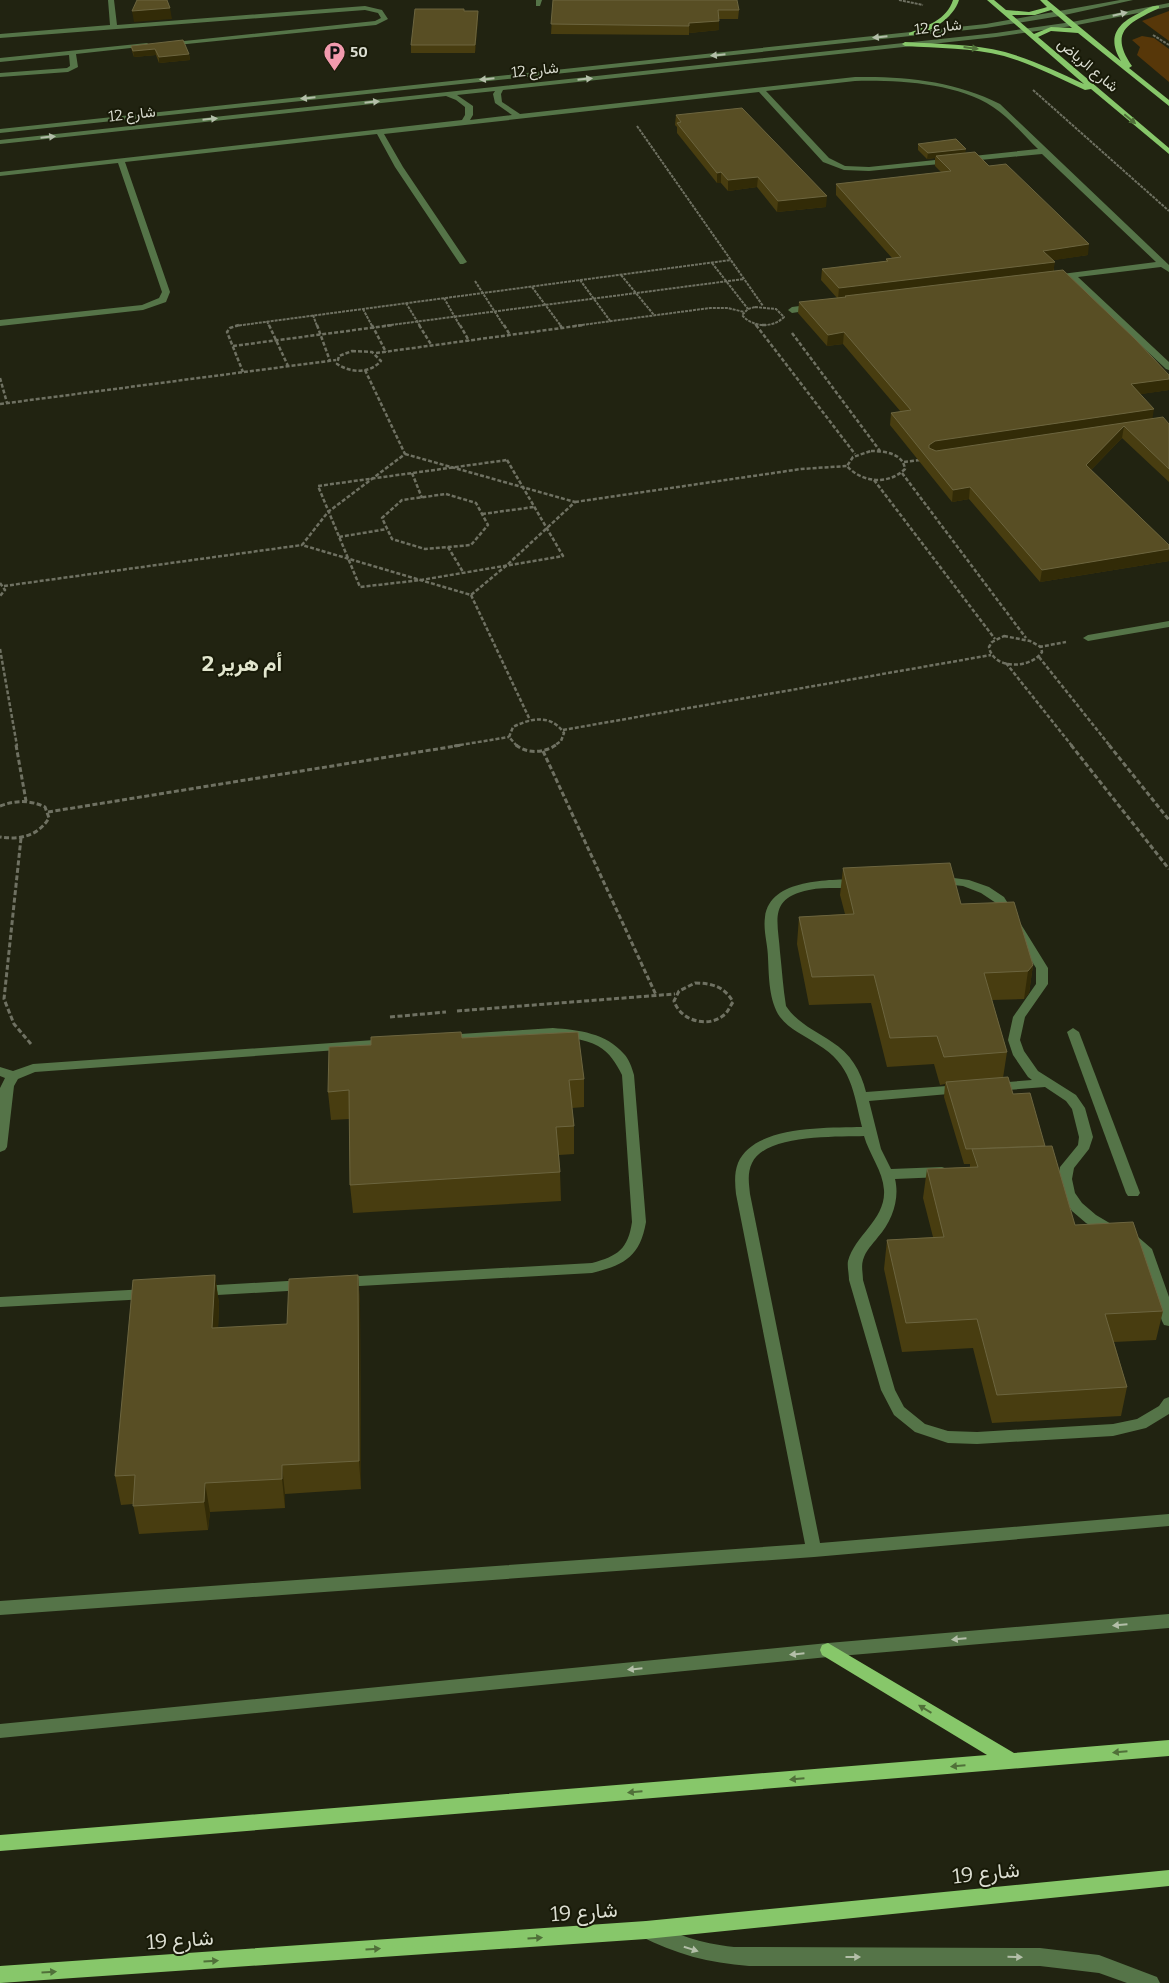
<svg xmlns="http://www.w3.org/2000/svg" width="1169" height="1983" viewBox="0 0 1169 1983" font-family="Bitter,Vazirmatn,serif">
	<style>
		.green { fill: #573709 }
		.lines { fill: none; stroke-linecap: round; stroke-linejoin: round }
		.path-far2 { stroke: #6f7162; stroke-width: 2; stroke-dasharray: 3 1; stroke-linecap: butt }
		.path-far1 { stroke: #6f7162; stroke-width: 2.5; stroke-dasharray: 4 2; stroke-linecap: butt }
		.path { stroke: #6f7162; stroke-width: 3; stroke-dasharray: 5 2.5; stroke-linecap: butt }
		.minor { fill: #557448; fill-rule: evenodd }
		.major { fill: #87c76a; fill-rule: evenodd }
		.wall { fill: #483d10 }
		.shaded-wall { fill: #322b07 }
		.building { fill: #584e24; stroke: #6c653f }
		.oneway { fill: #b3bea8 }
		.oneway2 { fill: #507039 }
		.labels { text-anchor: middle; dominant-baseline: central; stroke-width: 4; stroke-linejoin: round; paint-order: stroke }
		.far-street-label { font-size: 15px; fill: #dbddd1; stroke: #181a08 }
		.far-poi-label { font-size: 15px; font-weight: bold; fill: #dbddd1; stroke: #181a08; text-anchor: start }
		.near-street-label { font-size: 21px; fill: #dbddd1; stroke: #181a08 }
		.district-label { font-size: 22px; font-weight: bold; fill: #e2e6ce; stroke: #181a08 }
	</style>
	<rect width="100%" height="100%" fill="#212311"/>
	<g class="green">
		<polygon points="1169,11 1169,41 1142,21"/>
		<polygon points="1142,36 1154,38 1169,49 1169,82 1137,55 1140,47 1132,40"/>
	</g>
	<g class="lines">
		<g class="path-far2">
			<polyline points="899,0 923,5"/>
			<polyline points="1153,35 1169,45"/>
			<polyline points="1033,90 1169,211"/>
			<polyline points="637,126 763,306"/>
			<polyline points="712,263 748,309"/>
			<polyline points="621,275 654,315"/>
			<polyline points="580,280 611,322"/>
			<polyline points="475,281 504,326"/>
			<polyline points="532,287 561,326"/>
			<polyline points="444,298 460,326"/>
			<polyline points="406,303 420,326"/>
			<path d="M755,307L776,309L784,317C772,329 752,327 742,315L748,309Z"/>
			<polyline points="363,309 372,326"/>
			<polyline points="313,315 317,326"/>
			<polyline points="267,321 269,326"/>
			<polyline points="755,324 757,326"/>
			<polyline points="235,326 731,260"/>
			<polyline points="383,326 744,279"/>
			<polyline points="574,326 710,308 728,308 744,312"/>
		</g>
		<g class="path-far1">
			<polyline points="239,325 230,328 227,332 243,372"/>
			<polyline points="269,325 288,366"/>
			<polyline points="317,325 330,361"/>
			<polyline points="372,325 386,352"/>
			<polyline points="419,325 432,346"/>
			<polyline points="460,325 469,341"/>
			<polyline points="504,325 510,335"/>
			<polyline points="560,325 562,328"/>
			<polyline points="756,325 855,454"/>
			<polyline points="762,325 768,325"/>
			<polyline points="792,333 880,451"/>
			<polyline points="233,346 393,325"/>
			<path d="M352,351L372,352L381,361C369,374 351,373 337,364L339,356Z"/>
			<polyline points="376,353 584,325"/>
			<polyline points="365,370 405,454"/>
			<polyline points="0,378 7,403"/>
			<polyline points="0,404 336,360"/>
			<path d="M871,451C884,451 903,453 905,469C889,485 862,483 847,466L853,457Z"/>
			<polygon points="405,454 575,502 507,565 471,595 302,545 328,512"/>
			<polygon points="507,460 563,556 421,580 360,587 318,486"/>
			<polyline points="904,462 920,460"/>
			<polyline points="412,473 422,498"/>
			<polyline points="902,473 1026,638"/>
			<polyline points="874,480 995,639"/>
			<polygon points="446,494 476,503 488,525 471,545 425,549 392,539 382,518 402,500"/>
			<polyline points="575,502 801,469 847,466"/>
			<polyline points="482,514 534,507"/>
			<polyline points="339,537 387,529"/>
			<polyline points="448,547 463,572"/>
			<polyline points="0,583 5,590 0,596"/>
			<polyline points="4,586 302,545"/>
			<polyline points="471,595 530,720"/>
			<path d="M1004,636L1030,641L1041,647L1042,652C1031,669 993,670 989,647L992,642Z"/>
			<polyline points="1039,647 1066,642"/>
			<polyline points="0,649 17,746"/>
			<polyline points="1039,657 1110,746"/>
			<polyline points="1006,663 1072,746"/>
			<polyline points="563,730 991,655"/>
			<polyline points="454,746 509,737"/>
			<path d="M517,746L509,737L513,727C531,718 551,714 564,733L561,741L554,746"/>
		</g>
		<g class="path">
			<polyline points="16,745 26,801"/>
			<path d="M516,745C527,754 544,753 556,745"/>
			<polyline points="1071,745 1169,869"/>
			<polyline points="1109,745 1169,820"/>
			<polyline points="543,751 656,995"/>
			<path d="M0,806C16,800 30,800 45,807L49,818C38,836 20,840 0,837"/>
			<polyline points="48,812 462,745"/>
			<polyline points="21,838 4,999 14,1024 31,1044"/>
			<path d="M695,983C712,983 725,987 733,1002C730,1006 728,1012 724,1015C707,1029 680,1020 674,1001L679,991Z"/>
			<polyline points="457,1011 675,994"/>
			<polyline points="390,1017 446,1012"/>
		</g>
		<g class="minor">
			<polygon points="108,0 114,0 117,25 365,6 382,10 388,19 376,25 167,46 164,44 165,43 375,21 381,18 378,13 365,10 0,38 0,34 110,25"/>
			<polygon points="536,0 542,0 540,6 536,6"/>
			<polygon points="1120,0 1133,0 1060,16 986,28 0,133 0,129 986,24"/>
			<path d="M1169,3V7L1072,26L996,37L503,90L501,94L502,102L520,114L855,77C905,76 955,81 1000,104L1169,265V272L1161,267L1078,277L1169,362V370L1166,369L1069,278L1054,279L1050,277L1054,275L1156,262L1042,154L869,171L844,170L823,162L759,92L384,134L403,167L467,262L463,264H460L395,167L377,134L125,162L170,292L166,302L143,310L0,326V320L142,305L159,298L162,292L118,163L0,176V172L462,120L465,115V107L456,100L446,96L0,144V140L996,33L1072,22ZM855,81C898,80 957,83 993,107C1010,118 1024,136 1038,149L869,167L845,166L829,158L766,91ZM495,91L493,94L495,103L512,115L470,120L473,115V106L457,95Z"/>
			<polygon points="147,43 150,45 149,46 76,54 78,67 68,72 0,77 0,73 67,68 70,66 69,55 0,62 0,58"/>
			<polygon points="815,304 819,307 818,309 792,313 788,310 792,307"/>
			<polygon points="1169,621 1169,627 1088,641 1083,638 1088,635"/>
			<polygon points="939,876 969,880 989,887 1004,897 1048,968 1048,984 1025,1017 1020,1040 1024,1051 1038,1071 1076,1095 1085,1108 1093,1137 1089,1149 1074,1168 1072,1179 1075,1193 1082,1203 1096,1215 1118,1228 1137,1236 1152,1249 1169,1297 1169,1326 1164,1325 1162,1321 1141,1256 1127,1244 1108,1236 1086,1223 1072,1211 1061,1194 1058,1179 1060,1167 1078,1145 1079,1137 1072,1109 1066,1101 1045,1087 995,1091 990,1090 988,1087 990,1084 995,1083 1032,1080 1028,1077 1013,1055 1008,1040 1013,1017 1036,984 1036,968 996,903 981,893 963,886 935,883 933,880"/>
			<path d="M859,879L863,880L865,883L863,886C846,890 827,886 809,890C768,898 778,921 780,952C782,970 783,988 786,1006C797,1023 816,1031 832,1042C850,1053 861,1071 866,1092L960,1085L965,1086L967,1089L965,1092L960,1093L869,1101L881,1149L891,1169L942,1167L947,1169L949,1172L947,1175L942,1177L895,1179C900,1199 892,1221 878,1237C872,1245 866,1250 863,1260C861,1266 863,1274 863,1280L895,1390L904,1407L925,1424L948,1431L977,1432L1113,1424L1137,1419L1159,1406L1164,1399L1169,1397V1414L1146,1428L1113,1436L977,1444L948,1443L915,1432L894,1415L881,1390L849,1280C849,1274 847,1266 848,1261C855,1235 886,1219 884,1190C883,1171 869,1154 864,1136C837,1137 765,1134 752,1163C747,1173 749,1184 750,1194L820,1543L1169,1514V1526L814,1557L0,1615V1601L805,1544L736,1194C735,1184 734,1173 738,1163C754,1125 827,1128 862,1127C853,1091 852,1065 817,1044C805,1036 789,1029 780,1017C769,1001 769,978 768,958C768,945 763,931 765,917C770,878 830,880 859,879Z"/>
			<path d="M553,1028C579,1030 606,1033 624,1054C629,1059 632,1068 634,1075L646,1222C640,1257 624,1265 592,1273L342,1287L337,1286L335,1282L337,1278L342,1277L592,1263C618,1256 628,1249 632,1222L622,1075C616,1063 610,1053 598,1046C566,1028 483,1041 445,1043L439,1039L445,1035Z"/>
			<polygon points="1073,1028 1079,1032 1140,1193 1138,1196 1128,1196 1126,1193 1067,1032"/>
			<polygon points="388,1039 393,1040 394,1043 393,1046 35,1072 18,1079 14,1086 7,1147 5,1150 0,1152 0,1088 5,1078 0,1076 0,1067 13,1071 33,1064"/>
			<polygon points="304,1280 309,1281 311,1285 309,1289 304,1290 200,1296 195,1295 193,1291 195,1287 200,1286"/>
			<polygon points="147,1289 152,1290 154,1294 152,1298 147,1299 0,1307 0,1297"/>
			<polygon points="1169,1614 1169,1628 828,1657 0,1738 0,1724 828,1643"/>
			<path d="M646,1921C679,1935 698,1943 734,1947L1040,1948L1099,1955L1157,1977L1160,1983H1127L1099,1973L1040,1966H749C709,1963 675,1954 640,1936L637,1930L640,1924Z"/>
		</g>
		<g class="major">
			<path d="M953,0H959C954,18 927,36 909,35V33C926,26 947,20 953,0Z"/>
			<path d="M987,0H994L1006,10L1029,12L1044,8L1047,7L1040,0H1047L1121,61C1106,36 1118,23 1141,12C1147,9 1153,5 1159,6V8C1129,23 1108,31 1132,66L1129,68L1169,100V106L1078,33L1051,31L1038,37L1169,148V154L1091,89L1085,90C1058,78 1032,64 1004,56C972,48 938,48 905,46L902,44L905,42C938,44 973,44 1005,52C1033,60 1058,72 1084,84ZM1051,10L1072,28L1051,27L1034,34L1012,15H1035Z"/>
			<polygon points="828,1643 1014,1753 1169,1740 1169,1756 0,1851 0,1835 987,1755 822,1655 820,1650 822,1645"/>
			<polygon points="1169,1870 1169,1886 646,1939 0,1983 0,1966 646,1921"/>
		</g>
	</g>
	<g class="wall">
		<polygon points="553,0 739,10 738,19 719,19 719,30 689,33 689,35 551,34"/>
		<polygon points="464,11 478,11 478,20 475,53 411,53 411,45"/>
		<polygon points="131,46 189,54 190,60 159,63 156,55 134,57 132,51"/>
		<polygon points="676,115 826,207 777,212 757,187 728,191 721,183 717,183 677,133 677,127 675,125"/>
		<polygon points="918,144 966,153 1088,255 1053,260 1054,271 1169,375 1169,390 1140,394 1153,419 1169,424 1169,482 1122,438 1091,470 1169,545 1169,561 1040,582 969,499 952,502 890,425 891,413 901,412 843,344 827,346 798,313 799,302 837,298 821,280 822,269 886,261 886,259 892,258 836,195 836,184 941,172 935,166 935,158 927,159 918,150"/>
		<polygon points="843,868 961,904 1033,965 1029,993 1024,999 992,1000 1007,1052 1003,1078 1045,1146 1075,1225 1163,1311 1156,1340 1114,1342 1127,1387 1121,1416 992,1423 973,1348 902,1352 884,1269 887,1240 933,1237 923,1198 927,1169 970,1167 970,1164 964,1164 944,1097 945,1084 940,1085 934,1064 887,1067 871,1003 809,1005 797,944 799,917 845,914 840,895"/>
		<polygon points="462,1038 584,1079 584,1107 572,1108 574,1126 574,1154 559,1155 560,1172 561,1201 353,1213 350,1185 349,1119 331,1120 328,1092 371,1045"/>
		<polygon points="215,1275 219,1304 218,1328 287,1324 358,1275 360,1304 361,1489 285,1494 285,1508 210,1512 208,1530 139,1534 133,1504 121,1505 115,1476"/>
	</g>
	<g class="shaded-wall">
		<polygon points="170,8 172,19 134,22 132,11"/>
		<polygon points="478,11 478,20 475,53 475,45"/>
		<polygon points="719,21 719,30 689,33 689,23"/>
		<polygon points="155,49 156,55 134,57 133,51"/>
		<polygon points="189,54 190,60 159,63 159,57"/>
		<polygon points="966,149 965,155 936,156 935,158 927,159 928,153"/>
		<polygon points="721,172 721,183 717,183 717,173"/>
		<polygon points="758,177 757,187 728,191 728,180"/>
		<polygon points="827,196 826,207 777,212 778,201"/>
		<polygon points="1089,244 1088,255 1042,262 1043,251"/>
		<polygon points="1055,262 1053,273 845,296 845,299 838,299 839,288"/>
		<polygon points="844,332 843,344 827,346 828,335"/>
		<polygon points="1169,379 1169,390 1129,396 1131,384"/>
		<polygon points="1154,409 1152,421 928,456 929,445 935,441"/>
		<polygon points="1124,426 1122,438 1084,477 1086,465"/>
		<polygon points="970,487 969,499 952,502 953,490"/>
		<polygon points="1169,549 1169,561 1040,582 1042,570"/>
		<polygon points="1033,965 1029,993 1024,999 1028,971"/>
		<polygon points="215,1275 219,1304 217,1357 212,1328"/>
		<polygon points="358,1275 360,1304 361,1489 359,1461"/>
		<polygon points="282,1465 285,1494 285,1508 282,1479"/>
		<polygon points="205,1483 210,1512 208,1530 204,1502"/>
	</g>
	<g class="building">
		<polygon points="137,0 167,0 170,8 132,11"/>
		<polygon points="553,0 737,0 739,10 718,10 719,21 689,23 689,26 551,24"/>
		<polygon points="415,9 464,9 464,11 478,11 475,45 411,45"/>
		<polygon points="183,40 189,54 159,57 155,49 133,51 131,46"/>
		<polygon points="742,108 827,196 778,201 758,177 728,180 721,172 717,173 677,123 681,122 676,115"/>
		<polygon points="956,139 966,149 928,153 918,144"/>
		<polygon points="975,152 989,166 1006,164 1089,244 1043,251 1055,262 839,288 822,269 888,261 886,259 901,257 836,184 951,171 936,156"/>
		<polygon points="1063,270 1135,339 1169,375 1169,379 1131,384 1154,409 935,441 929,445 929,448 936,451 1163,417 1169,424 1169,469 1124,426 1086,465 1169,545 1169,549 1042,570 970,487 953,490 891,413 911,410 844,332 828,335 799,302 846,297 845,296"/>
		<polygon points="950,863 961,904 1014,902 1033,965 1028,971 984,973 1007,1052 944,1057 937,1036 890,1038 874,975 812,977 799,917 854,914 843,868"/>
		<polygon points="461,1032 462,1038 578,1032 584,1079 569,1080 574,1126 556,1127 560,1172 350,1185 349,1090 328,1092 329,1047 371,1045 371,1037"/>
		<polygon points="1008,1077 1013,1094 1030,1093 1045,1146 966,1149 946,1082"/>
		<polygon points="1052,1146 1075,1225 1133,1222 1163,1311 1105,1314 1127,1387 997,1395 977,1319 906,1323 887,1240 944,1237 927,1169 978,1167 972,1149"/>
		<polygon points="215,1275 212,1328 287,1324 289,1279 358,1275 359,1461 282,1465 282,1479 205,1483 204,1502 133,1506 135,1475 115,1476 133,1280"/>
	</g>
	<defs><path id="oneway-solid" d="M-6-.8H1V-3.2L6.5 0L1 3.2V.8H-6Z" transform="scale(1.25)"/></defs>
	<g class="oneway">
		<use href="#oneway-solid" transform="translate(1120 14) rotate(-13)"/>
		<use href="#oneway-solid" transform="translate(880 37) rotate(174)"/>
		<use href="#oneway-solid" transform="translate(718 55) rotate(174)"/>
		<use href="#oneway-solid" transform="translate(487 79) rotate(174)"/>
		<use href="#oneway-solid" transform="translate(585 79) rotate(-6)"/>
		<use href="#oneway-solid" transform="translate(308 98) rotate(174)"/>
		<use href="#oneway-solid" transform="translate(372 102) rotate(-6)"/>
		<use href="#oneway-solid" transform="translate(210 119) rotate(-6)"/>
		<use href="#oneway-solid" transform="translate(48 137) rotate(-6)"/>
		<use href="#oneway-solid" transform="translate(1120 1625) rotate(175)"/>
		<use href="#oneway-solid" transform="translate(959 1639) rotate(175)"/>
		<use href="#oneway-solid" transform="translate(797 1654) rotate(174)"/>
		<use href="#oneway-solid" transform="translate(635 1669) rotate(174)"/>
		<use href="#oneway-solid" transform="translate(691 1949) rotate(17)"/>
		<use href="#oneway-solid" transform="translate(853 1957)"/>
		<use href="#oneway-solid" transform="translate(1015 1957) rotate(1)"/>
	</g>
	<g class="oneway2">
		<use href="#oneway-solid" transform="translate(971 48) rotate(7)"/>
		<use href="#oneway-solid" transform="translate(1130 119) rotate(40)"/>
		<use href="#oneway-solid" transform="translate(925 1709) rotate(-149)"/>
		<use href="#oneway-solid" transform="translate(1120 1752) rotate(175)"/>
		<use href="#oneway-solid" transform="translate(958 1766) rotate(175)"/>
		<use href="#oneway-solid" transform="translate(797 1779) rotate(175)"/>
		<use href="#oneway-solid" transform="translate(635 1792) rotate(175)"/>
		<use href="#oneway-solid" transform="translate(535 1938) rotate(-4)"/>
		<use href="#oneway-solid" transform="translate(373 1949) rotate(-4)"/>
		<use href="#oneway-solid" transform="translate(211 1961) rotate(-4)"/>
		<use href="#oneway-solid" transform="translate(49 1972) rotate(-4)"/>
	</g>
	<defs>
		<symbol id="parking-pin" viewBox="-11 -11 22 30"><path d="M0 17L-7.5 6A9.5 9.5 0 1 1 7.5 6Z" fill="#f29aae" stroke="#181a08"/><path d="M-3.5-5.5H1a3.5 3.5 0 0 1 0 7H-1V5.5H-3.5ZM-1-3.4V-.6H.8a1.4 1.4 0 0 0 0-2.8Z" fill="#111"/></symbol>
	</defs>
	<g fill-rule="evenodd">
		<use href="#parking-pin" x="322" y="40" width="25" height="34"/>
	</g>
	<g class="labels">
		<g class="far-street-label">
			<text transform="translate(938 27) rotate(-6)">شارع 12</text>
			<text transform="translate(1088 65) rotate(40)">شارع الرياض</text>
			<text transform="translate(535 70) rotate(-6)">شارع 12</text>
			<text transform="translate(132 114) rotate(-6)">شارع 12</text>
		</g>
		<g class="far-poi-label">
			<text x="350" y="52">50</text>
		</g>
		<g class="near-street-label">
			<text transform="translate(986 1873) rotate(-6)">شارع 19</text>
			<text transform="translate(584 1912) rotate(-4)">شارع 19</text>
			<text transform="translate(180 1940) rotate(-4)">شارع 19</text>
		</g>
		<g class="district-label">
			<text x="242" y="663">أم هرير 2</text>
		</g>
	</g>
</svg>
